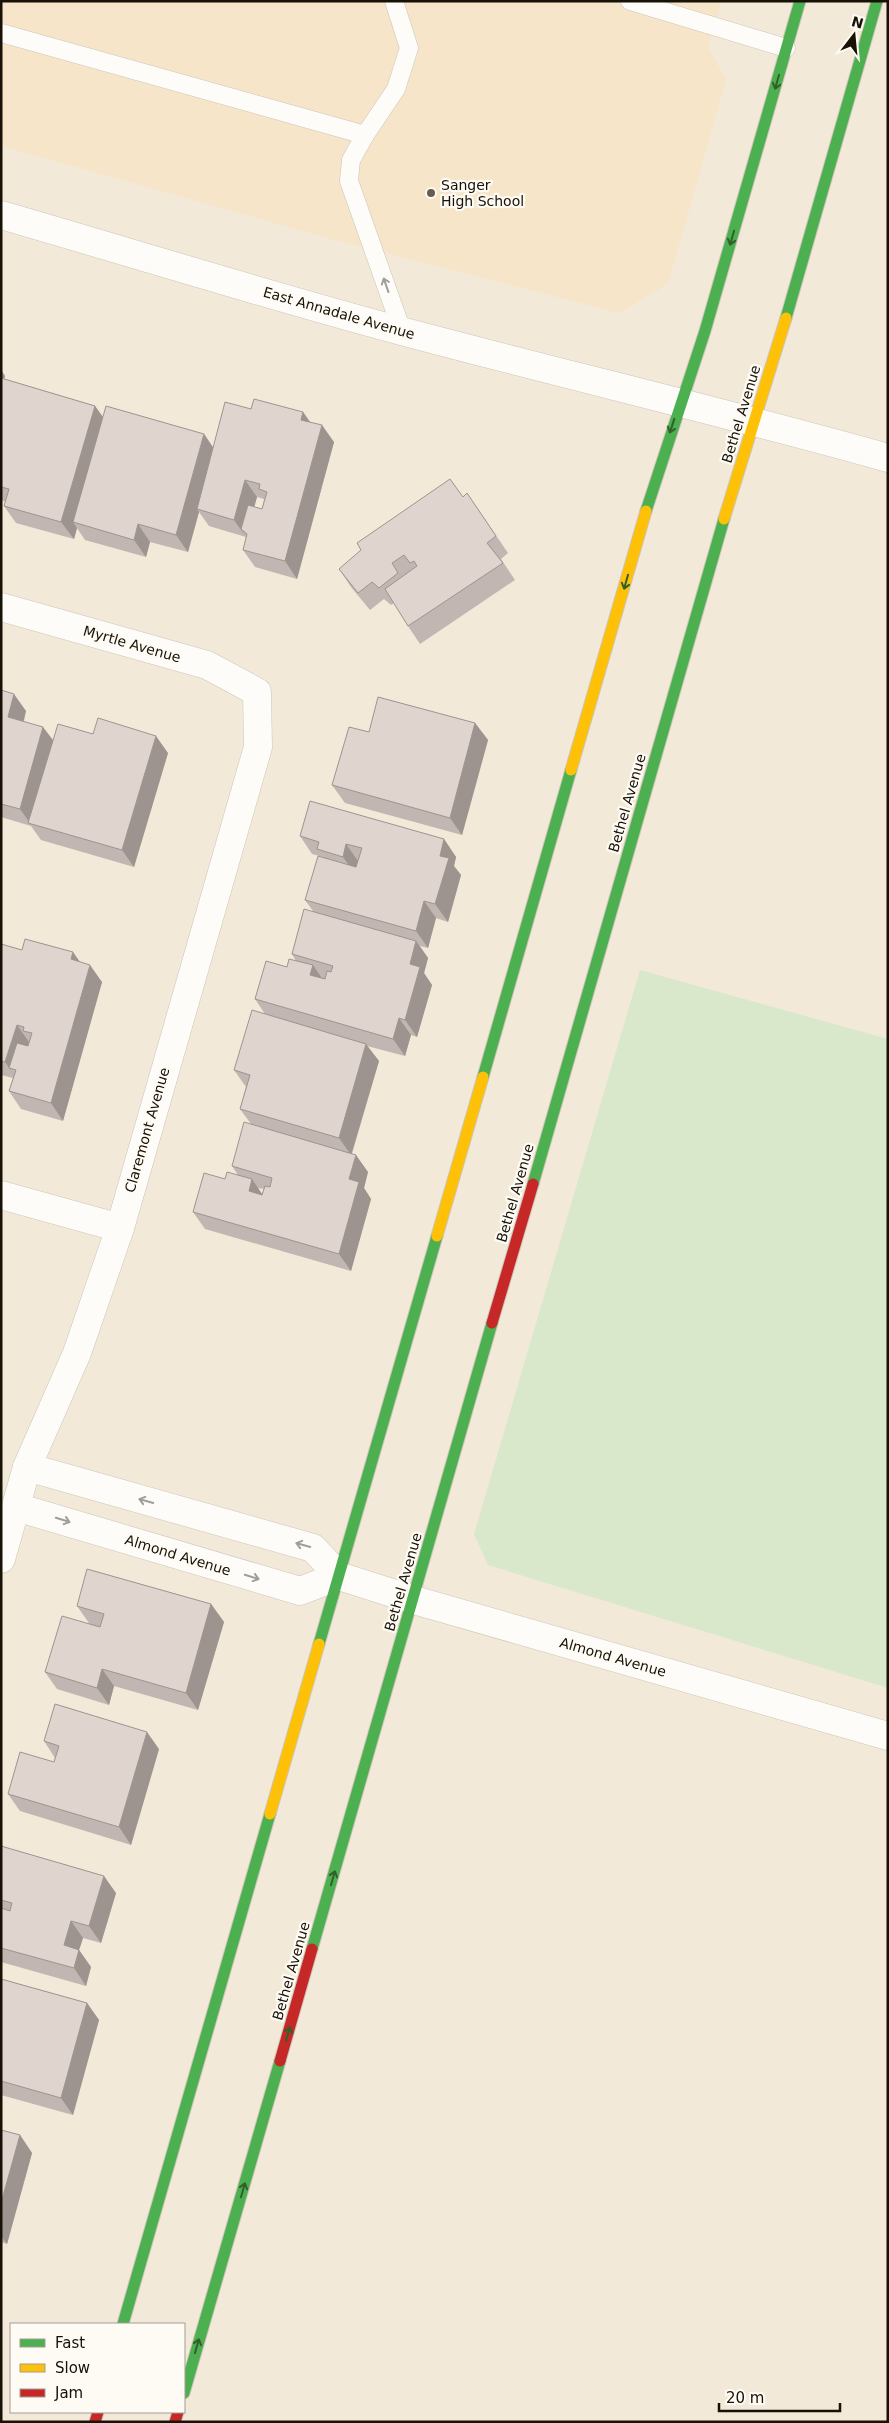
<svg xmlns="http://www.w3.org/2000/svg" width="889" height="2423" viewBox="0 0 889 2423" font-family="'DejaVu Sans',sans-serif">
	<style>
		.built { fill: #f6e5c9 }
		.green { fill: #d9e8cb }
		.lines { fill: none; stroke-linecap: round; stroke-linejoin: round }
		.lane-casing { stroke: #ccc5b7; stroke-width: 19 }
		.street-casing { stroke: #ccc5b7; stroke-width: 29 }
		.fast-casing { stroke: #ccc5b7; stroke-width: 13 }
		.slow-casing { stroke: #ccc5b7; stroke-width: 13 }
		.jam-casing { stroke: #ccc5b7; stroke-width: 13 }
		.lane { stroke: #fdfcf9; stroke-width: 18 }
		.street { stroke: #fdfcf9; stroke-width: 28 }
		.fast { stroke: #4caf50; stroke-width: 11 }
		.slow { stroke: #ffc107; stroke-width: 11 }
		.jam { stroke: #c62828; stroke-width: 11 }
		.wall { fill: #c1b6b1; fill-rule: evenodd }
		.shaded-wall { fill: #9d9490 }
		.building { fill: #e0d4ce; stroke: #9d9490 }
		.oneway { stroke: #32602b }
		.oneway2 { stroke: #a19e98 }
		.poi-dot { fill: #645d50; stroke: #fefbf5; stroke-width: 2 }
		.labels { text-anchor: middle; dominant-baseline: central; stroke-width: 4.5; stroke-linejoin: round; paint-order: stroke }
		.poi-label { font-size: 14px; fill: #171106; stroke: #fefbf5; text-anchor: start }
		.street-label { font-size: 14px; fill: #171106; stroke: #fefbf5 }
	</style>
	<rect width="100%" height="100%" fill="#f3e9d8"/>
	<polygon class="built" points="1,1 722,1 708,47 726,80 668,284 619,313 335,240 1,146"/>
	<polygon class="green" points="640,970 888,1039 888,1688 488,1565 474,1534"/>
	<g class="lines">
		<defs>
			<g id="lane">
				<polyline points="394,1 409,48 396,89 365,135 351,160 349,181 402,331"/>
				<polyline points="630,1 786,48"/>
				<polyline points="1,33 365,135"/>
			</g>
			<g id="street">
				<path d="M1,215C136,254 270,296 405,332C566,375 728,413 888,458"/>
				<polyline points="1,607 207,665 257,692 258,747 120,1228 77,1353 27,1467 1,1559"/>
				<polyline points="1,1195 120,1228"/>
				<polyline points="27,1467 313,1548 339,1576 414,1600 888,1736"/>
				<polyline points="16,1507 300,1591 339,1576"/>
			</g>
			<g id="fast">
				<polyline points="786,318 877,1"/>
				<polyline points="646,511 705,331 800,1"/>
				<polyline points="483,1077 571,770"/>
				<polyline points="533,1184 724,519"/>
				<polyline points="319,1644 437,1236"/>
				<polyline points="312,1949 492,1323"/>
				<polyline points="123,2324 270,1814"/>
				<polyline points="184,2393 280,2061"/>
			</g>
			<g id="slow">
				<polyline points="724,519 786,318"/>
				<polyline points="571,770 646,511"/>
				<polyline points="437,1236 483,1077"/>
				<polyline points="270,1814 319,1644"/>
			</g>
			<g id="jam">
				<polyline points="492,1323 533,1184"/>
				<polyline points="280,2061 312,1949"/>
				<polyline points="95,2422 98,2412"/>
				<polyline points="175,2422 178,2412"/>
			</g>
		</defs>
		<use href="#lane" class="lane-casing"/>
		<use href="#street" class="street-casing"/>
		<use href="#fast" class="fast-casing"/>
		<use href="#slow" class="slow-casing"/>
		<use href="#jam" class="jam-casing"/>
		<use href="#lane" class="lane"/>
		<use href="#street" class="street"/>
		<use href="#fast" class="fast"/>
		<use href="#slow" class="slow"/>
		<use href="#jam" class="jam"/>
	</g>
	<g class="wall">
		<path d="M1,370L5,376L4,379L95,406L103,417L204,434L213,447L251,409L303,412L310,422L334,442L297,579L255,567L243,550L246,537L209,526L199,512L188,552L150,542L146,557L85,540L77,528L74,539L16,523L4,506L6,502L1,500ZM257,497L264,499L262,509L254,507Z"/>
		<polygon points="467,493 508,553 501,559 515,580 420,644 408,626 394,603 391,605 384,599 370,610 351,587 339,569 463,497"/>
		<polygon points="1,690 26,711 24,721 53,741 93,734 168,753 134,867 41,840 31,826 1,817"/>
		<polygon points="475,723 488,740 462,835 345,803 332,785 369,732"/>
		<path d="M300,836L444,839L456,857L454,866L461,875L448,922L436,918L428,948L420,946L428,958L424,973L432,985L417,1037L411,1035L405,1056L367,1046L379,1061L352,1154L368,1172L364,1188L371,1199L351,1271L205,1229L193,1212L225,1179L238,1175L232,1166L251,1124L240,1109L246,1087L234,1070L265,1014L255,999L287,967L296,961L292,954L313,911L305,900L323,857L312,854ZM258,1188L264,1189L262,1194Z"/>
		<polygon points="1,944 22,950 80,962 102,982 63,1121 21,1109 9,1091 13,1078 1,1075"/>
		<polygon points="211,1604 224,1622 198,1710 114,1686 109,1705 57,1689 45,1672 89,1623 77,1606"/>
		<polygon points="44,1741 159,1749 131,1845 20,1811 8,1794 54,1762 55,1758"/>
		<polygon points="1,1846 116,1893 101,1943 83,1938 79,1950 91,1967 86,1986 1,1962"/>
		<polygon points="1,1979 87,2003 99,2020 73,2115 1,2095"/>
		<polygon points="1,2130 20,2135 32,2153 7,2244 1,2242"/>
	</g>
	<g class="shaded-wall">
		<polygon points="1,370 5,376 1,391"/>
		<polygon points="95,406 107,423 73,522 77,528 74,539 61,522"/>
		<polygon points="303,412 315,429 301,420"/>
		<polygon points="322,425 334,442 297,579 285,561"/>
		<polygon points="204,434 216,452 197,509 199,512 188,552 176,535"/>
		<polygon points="245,480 257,497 247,534 241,529 246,537 234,520"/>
		<polygon points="138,524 150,542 146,557 134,540"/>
		<polygon points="14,694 26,711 20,734 8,717"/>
		<polygon points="475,723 488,740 462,835 450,818"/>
		<polygon points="43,727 56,744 30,823 20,809"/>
		<polygon points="156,736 168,753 134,867 122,850"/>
		<polygon points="444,839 456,857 454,866 461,875 448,922 435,904 440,856"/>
		<polygon points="346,844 358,861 355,874 343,857"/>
		<polygon points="424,901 436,918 428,948 416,931"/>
		<polygon points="416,941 428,958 424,973 432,985 417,1037 405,1020 410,964"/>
		<polygon points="73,952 85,969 71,959"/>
		<polygon points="90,965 102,982 63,1121 51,1103"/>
		<polygon points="313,965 325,983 310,975"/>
		<polygon points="399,1018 411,1035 405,1056 393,1039"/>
		<polygon points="17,1025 29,1042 19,1073 16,1070 9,1068 17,1079 5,1062"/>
		<polygon points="366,1044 379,1061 351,1155 339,1138"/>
		<polygon points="356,1155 368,1172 364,1188 371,1199 351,1271 339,1254 349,1179"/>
		<polygon points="252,1179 264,1197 249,1191"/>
		<polygon points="211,1604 224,1622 198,1710 186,1693"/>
		<polygon points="102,1669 114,1686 109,1705 97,1688"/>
		<polygon points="147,1732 159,1749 131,1845 119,1827"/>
		<polygon points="104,1876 116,1893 101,1943 89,1926"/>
		<polygon points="71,1921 83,1938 79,1950 91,1967 86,1986 74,1968 64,1945"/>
		<polygon points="87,2003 99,2020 73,2115 61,2098"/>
		<polygon points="20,2135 32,2153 7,2244 1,2236 1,2203"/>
	</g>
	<g class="building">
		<polygon points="1,378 95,406 61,522 4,506 9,489 1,487"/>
		<polygon points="254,399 303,412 301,420 322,425 285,561 243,550 247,534 241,529 248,505 262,509 267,492 259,489 260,484 245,480 234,520 197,509 225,402 251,409"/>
		<polygon points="106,406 204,434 176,535 138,524 134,540 73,522"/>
		<polygon points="450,479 463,497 467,493 496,536 487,543 503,563 408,626 385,589 417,566 414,561 410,563 404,555 392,563 398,573 379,588 372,582 358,593 339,569 361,550 357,543"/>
		<polygon points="1,690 14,694 8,717 43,727 20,809 1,804"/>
		<polygon points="378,697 475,723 450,818 332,785 349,727 369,732"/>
		<polygon points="98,718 156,736 122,850 28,823 58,724 93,734"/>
		<polygon points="310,801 444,839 440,856 449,858 435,904 424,901 416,931 305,900 318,856 356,867 362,848 346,844 343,857 317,849 319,842 300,836"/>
		<polygon points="304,909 416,941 410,964 420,967 405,1020 399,1018 393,1039 255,999 266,961 287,967 289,959 313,965 310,975 325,979 327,971 331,972 333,966 292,954"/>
		<polygon points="25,939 73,952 71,959 90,965 51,1103 9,1091 16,1070 9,1068 17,1043 28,1046 32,1033 23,1031 24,1027 17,1025 5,1062 1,1061 1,944 22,950"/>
		<polygon points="252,1010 366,1044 339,1138 240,1109 250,1075 234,1070"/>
		<polygon points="244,1122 356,1155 349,1179 359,1182 339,1254 193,1212 204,1173 225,1179 227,1172 252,1179 249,1191 262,1195 265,1186 270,1187 272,1178 232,1166"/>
		<polygon points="87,1569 211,1604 186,1693 102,1669 97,1688 45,1672 62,1616 100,1627 104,1614 77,1606"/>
		<polygon points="55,1704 147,1732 119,1827 8,1794 20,1752 54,1762 59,1746 44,1741"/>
		<polygon points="1,1846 104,1876 89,1926 71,1921 64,1945 79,1950 74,1968 1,1948 1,1908 10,1911 12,1903 1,1900"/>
		<polygon points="1,1979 87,2003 61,2098 1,2081"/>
		<polygon points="1,2130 20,2135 1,2203"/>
	</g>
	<defs><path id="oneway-shaft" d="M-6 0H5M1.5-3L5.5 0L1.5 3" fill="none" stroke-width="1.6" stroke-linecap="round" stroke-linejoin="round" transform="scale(1.25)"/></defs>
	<g class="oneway">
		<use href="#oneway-shaft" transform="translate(777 82) rotate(106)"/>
		<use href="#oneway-shaft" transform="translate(732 238) rotate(106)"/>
		<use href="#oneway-shaft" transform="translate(672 426) rotate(108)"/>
		<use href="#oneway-shaft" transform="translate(626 582) rotate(106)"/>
		<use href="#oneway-shaft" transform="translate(333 1878) rotate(-74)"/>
		<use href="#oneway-shaft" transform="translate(288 2034) rotate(-74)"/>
		<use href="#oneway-shaft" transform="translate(243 2190) rotate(-74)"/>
		<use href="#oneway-shaft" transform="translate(197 2346) rotate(-74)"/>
	</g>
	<g class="oneway2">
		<use href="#oneway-shaft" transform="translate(386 285) rotate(-109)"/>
		<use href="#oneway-shaft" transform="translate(146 1501) rotate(-164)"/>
		<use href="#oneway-shaft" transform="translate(63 1520) rotate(17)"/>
		<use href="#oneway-shaft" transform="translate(303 1545) rotate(-164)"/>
		<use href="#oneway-shaft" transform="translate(252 1577) rotate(17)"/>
	</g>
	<circle class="poi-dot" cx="431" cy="193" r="5"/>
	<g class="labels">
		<g class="poi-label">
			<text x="441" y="185">Sanger<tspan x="441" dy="16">High School</tspan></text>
		</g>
		<g class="street-label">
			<text transform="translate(339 313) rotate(16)">East Annadale Avenue</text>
			<text transform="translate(741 414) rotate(-73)">Bethel Avenue</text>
			<text transform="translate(132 644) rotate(16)">Myrtle Avenue</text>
			<text transform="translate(627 803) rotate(-74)">Bethel Avenue</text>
			<text transform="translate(147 1130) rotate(-74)">Claremont Avenue</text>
			<text transform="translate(515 1193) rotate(-74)">Bethel Avenue</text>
			<text transform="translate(178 1555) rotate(17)">Almond Avenue</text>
			<text transform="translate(403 1582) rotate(-74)">Bethel Avenue</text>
			<text transform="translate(613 1657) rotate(16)">Almond Avenue</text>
			<text transform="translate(291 1971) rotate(-74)">Bethel Avenue</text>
		</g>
	</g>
	<rect width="889" height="2423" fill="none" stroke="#171106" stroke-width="5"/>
	<rect x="10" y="2323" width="175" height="90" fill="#fefbf5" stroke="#a29d95"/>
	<rect x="20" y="2339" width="25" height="8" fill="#4caf50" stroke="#a29d95"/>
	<text x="55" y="2348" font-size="15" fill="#171106">Fast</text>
	<rect x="20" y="2364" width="25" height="8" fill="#ffc107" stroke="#a29d95"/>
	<text x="55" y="2373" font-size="15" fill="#171106">Slow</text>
	<rect x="20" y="2389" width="25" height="8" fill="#c62828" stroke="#a29d95"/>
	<text x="55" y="2398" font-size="15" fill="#171106">Jam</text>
	<g transform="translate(854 35) rotate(16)" stroke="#fefbf5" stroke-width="4" paint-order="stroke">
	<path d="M0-4L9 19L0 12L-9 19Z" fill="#171106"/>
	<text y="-8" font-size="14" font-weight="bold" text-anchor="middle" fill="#171106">N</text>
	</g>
	<path d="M719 2403v8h121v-8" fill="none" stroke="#171106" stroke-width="2.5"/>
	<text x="726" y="2403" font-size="15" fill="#171106" stroke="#fefbf5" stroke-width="4" paint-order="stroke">20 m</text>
</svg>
